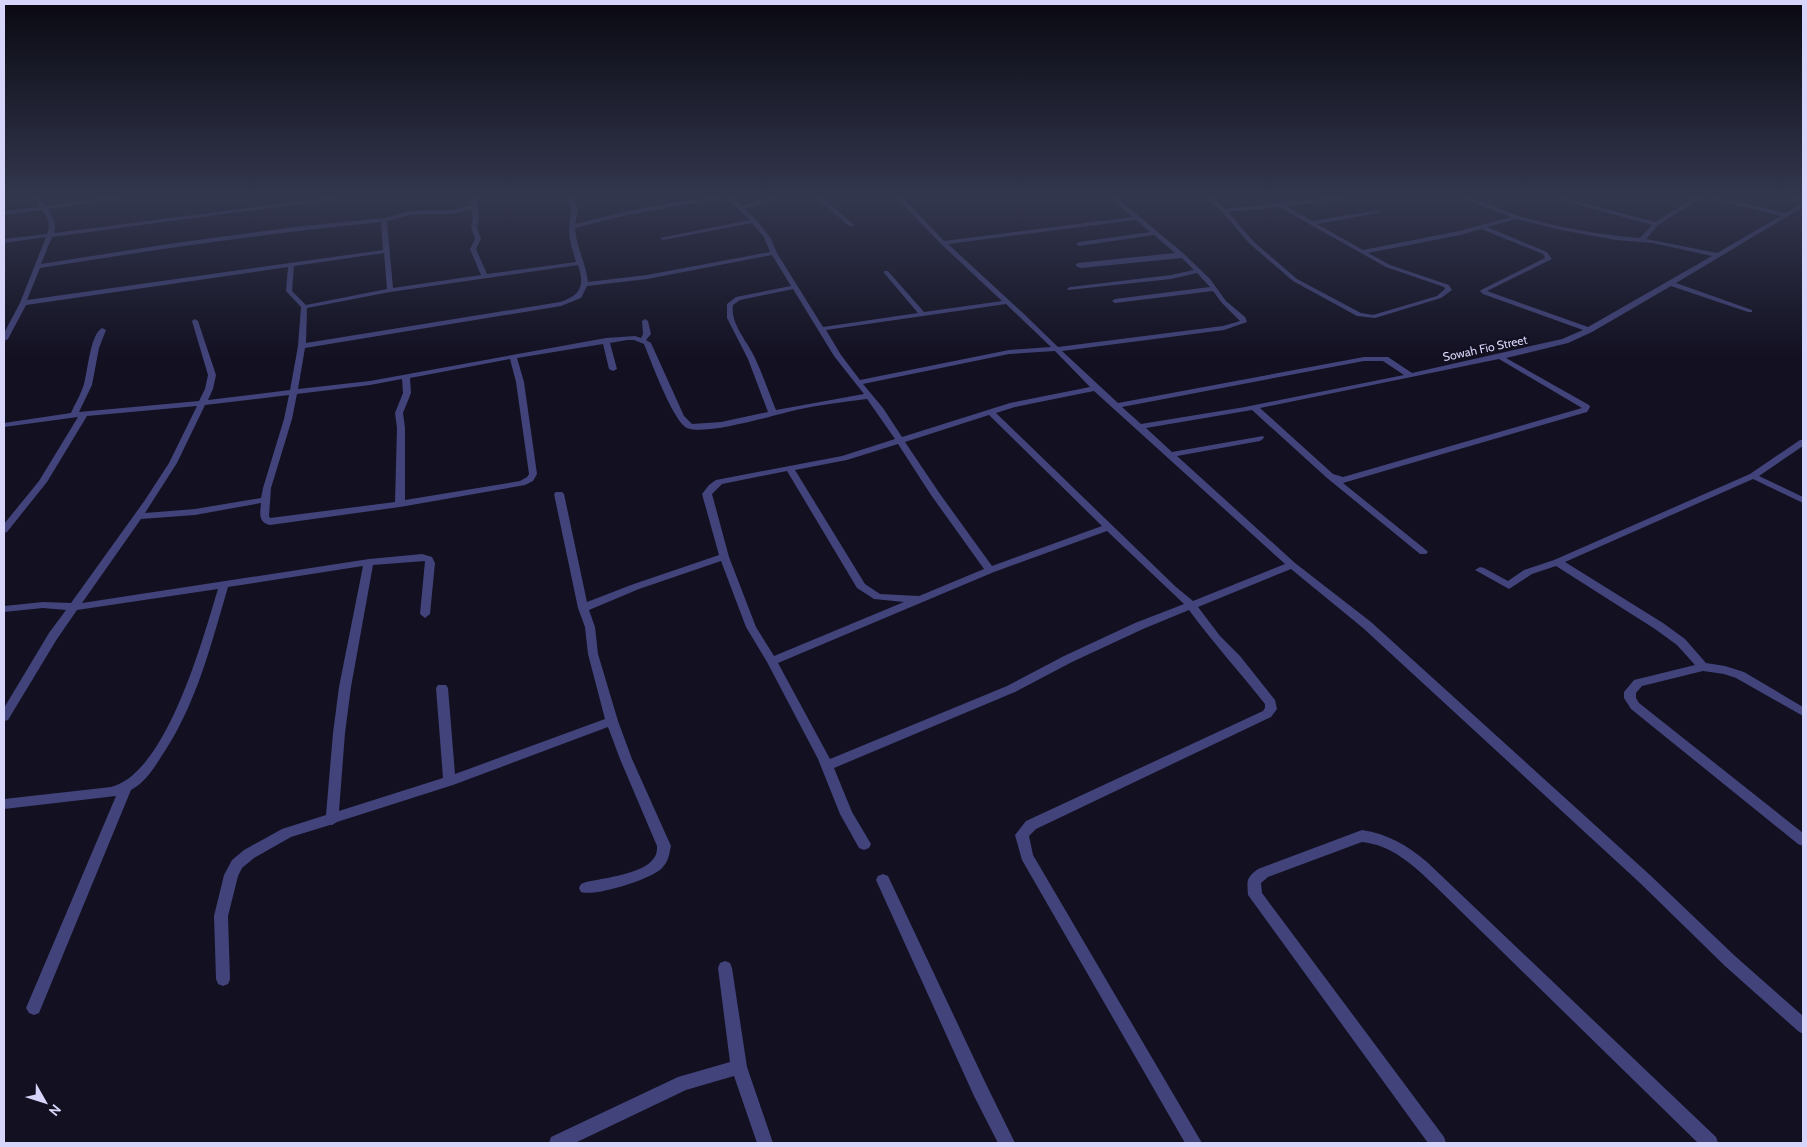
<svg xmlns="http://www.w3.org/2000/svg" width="1807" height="1147" viewBox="0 0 1807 1147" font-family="Cabin,sans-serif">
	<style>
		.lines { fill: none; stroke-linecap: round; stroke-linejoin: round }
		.street { fill: #41437a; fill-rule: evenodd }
		.labels { text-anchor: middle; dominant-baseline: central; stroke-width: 4.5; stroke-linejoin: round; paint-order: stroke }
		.far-street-label { font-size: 12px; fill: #d7d6fa; stroke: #121021 }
	</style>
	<rect width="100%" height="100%" fill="#121021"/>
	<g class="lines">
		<g class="street">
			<path d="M36,198H41L46,206L103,198H121L48,209C53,217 57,223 54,233L326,198H345L52,237L41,264L175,243L303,226L384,218L410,211L453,210L471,205L469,198H475L478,206L479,217L477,227L481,239L476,249L487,274L576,262C573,251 569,241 569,230C569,218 574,210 567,198H573L578,210L575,224C621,213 676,198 722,198L627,215L575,228C576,247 586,263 588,282L647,275L770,252L764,237L752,223L663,240L660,238L750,220L726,198H732L742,206L770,198H780L745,209L757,221L770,237L777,253L823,327L918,313L884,273V271H888L924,312L1002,301L941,244L897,198H903L944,241L1132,217L1111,198H1117L1183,253L1210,279L1226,301L1245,317L1247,322L1224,330L1062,351L1118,403L1364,357H1388L1412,373L1562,339L1583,330L1483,294L1480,291L1481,290L1545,258L1543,254L1481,229L1460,235L1368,253L1390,265L1449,285L1452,290L1441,298L1375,318L1357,316L1293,281L1250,244L1222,212L1206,198H1212L1225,209L1329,198H1351L1286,206L1312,221L1380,210V212L1378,213L1317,224L1363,250L1459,231L1511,217L1461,198C1481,198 1500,210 1519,216C1558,227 1599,235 1640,238L1652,225L1554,198H1564L1655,222L1694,198H1701L1658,225L1646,239L1717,253L1781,216L1708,198H1719L1785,213L1802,203L1789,198L1803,200V207L1676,283L1752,310V312H1748L1671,286L1592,332L1568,343L1506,358L1589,405L1590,407L1587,412L1343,483L1426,550L1428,552L1426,554H1420L1327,478L1252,410L1146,428L1172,452L1263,436L1264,438L1260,441L1177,456L1295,563L1371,622L1650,875L1735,956L1803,1016V1034L1798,1031L1725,966L1640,883L1363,628L1291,569L1198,607L1220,636L1240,656L1275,700L1277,709L1271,717L1036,829L1029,836L1033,855L1202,1143H1185L1022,860L1015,835L1026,821L1263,711L1265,708V704C1240,672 1213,643 1189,610L1143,629L1072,662L1015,692L834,768L852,812L871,844L869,848L864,850L859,848L840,814L818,759L767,662L746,627L721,561L639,589L589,610L595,627L598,654L618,721L632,759L671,846C669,854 669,861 662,868C652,879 595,897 581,892L579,888L581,884L586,882C604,878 644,874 654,858C657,854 657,850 657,846L620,759L608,727L453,785L337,822L332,825H330L291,837L254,858L242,868L238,876L228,916L230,979L228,984L223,986L218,984L216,979L214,916L224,875L232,860L244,850L282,829L326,815L333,733L339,687L363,566L228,587C211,645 196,706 161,757C153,770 144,783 131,790L39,1013L34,1015L29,1013L26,1008L116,796L4,809V799L111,787C167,773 203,638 218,589L77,610L57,639L8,720L4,721V708L49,633L66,610L43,608L4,612V606L43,602L71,603L145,500L169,463L197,406L87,416L47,482L7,532L4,533V524L39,481L78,417L4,427V423L71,413C75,404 81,394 84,384C88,370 90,335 102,328L106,330L99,348L92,385L79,412L199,401L205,389L208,375L192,321L195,319L198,321L216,375L213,389L208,400L290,390L298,346L301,307L286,291L288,267L26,305L8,339L4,341V333L20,303L46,237L4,243V239L47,234C51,224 48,219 42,210L4,215V211L40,207ZM1279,207L1386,267L1444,287L1445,289L1437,296L1373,315L1361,313L1297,279L1254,242L1228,212ZM471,209L473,217L471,227L475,239L470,249L481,275L393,288L387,221L410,215L453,214ZM1517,219L1561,230L1616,240L1653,243L1712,256L1588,327L1487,291L1552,259L1547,252L1487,227ZM1136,220L1150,232L1079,242L1076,244L1079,246L1154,235L1175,253L1078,263L1076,264V266L1081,268L1182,258L1194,270L1171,275L1070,287L1067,289L1068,290L1171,279L1197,273L1210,287L1115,299L1112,301L1115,303L1213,291L1222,303L1240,321L1223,326L1058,347L1024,314L948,244ZM381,222L383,250L27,300L40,268C153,250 267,233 381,222ZM384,253L387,289L306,305L292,291L294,266ZM772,255L791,286L736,297L727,304V318L748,359L768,412L721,422L692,424L684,416L651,343L646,340L651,334L648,321L645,319L642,321L643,334L641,338L635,336L606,338L370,381L298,389L305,348L561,306L581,298L587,286L647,279ZM578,265C585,286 581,295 560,302L306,343L307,308L390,292ZM793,289L834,356L864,394L776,410C769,393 763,375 755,358C748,342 730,324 733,305L740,300ZM1006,304L1051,347L1009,350L860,380L841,355L826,330ZM627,340H634L644,344C651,361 673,421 687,428C704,436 775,415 796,410C819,405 843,402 867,399L895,439L842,456L716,480L709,485L702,494L719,555L631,585L587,602L564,494L562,492H556L554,494L578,608L585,627L588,654L605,719L455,774L448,688L446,685H438L436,688L443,778L339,811L345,733L351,687L373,565L425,561L420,614L425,618L430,614L435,563L432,557L422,554L369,559L82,603L141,519L195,515L261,503C260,514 258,522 270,525L400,507L525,485L533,481L537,474L524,382L517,358L603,344L609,369L613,371L617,369L610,343ZM1055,351L1090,387L1010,403L902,437L883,408L863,384L1009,354ZM510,359L516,382L529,474L527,477L520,481L405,500V428L403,413L411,393L410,378ZM1499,359L1582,408L1343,477L1333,474L1260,408ZM1364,361H1383L1404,375L1245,407L1141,424L1122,407ZM402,379L403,393L395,413L397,428L395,502L270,518L269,516L271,488L292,419L297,394L370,385ZM1094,391L1285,564L1193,601L1176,587L996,413L1015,407ZM289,395L284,419L263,488L261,498L195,509L145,513L177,463L205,405ZM989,415L1102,526L992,566L940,494L905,442ZM898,444L931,495L984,569L919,596L880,594L865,584L795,470L847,460ZM787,471L857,588L874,599L904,602L774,656L756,627L729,557L712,494L722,484ZM1107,531L1184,604L1135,623L1064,656L1007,686L830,759L778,663L994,572Z"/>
			<polygon points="817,198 823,198 853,224 853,226 849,226"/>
			<polygon points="1800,440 1803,440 1803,446 1759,476 1803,497 1803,503 1753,479 1565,562 1663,623 1685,639 1706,663 1725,666 1744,672 1803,707 1803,716 1736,678 1724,674 1703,671 1642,686 1636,693 1636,698 1639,703 1803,833 1803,846 1798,844 1631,709 1624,698 1624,692 1634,680 1695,665 1677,645 1655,629 1556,566 1532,574 1509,589 1475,570 1480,567 1484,568 1508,581 1524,570 1554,560 1750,474"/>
			<path d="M1362,830C1388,834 1407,845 1427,862L1716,1137L1718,1143H1698L1434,885C1413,865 1392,845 1362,842L1268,877L1261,883L1262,893L1444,1137L1446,1143H1428L1248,895C1247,880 1246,878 1258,869Z"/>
			<polygon points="883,874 888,876 986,1084 1015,1143 998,1143 974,1096 876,880 878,876"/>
			<polygon points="725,961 730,963 732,968 747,1067 773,1143 757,1143 734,1076 686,1090 575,1143 549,1143 551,1137 678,1077 730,1062 718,968 720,963"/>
		</g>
	</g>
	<linearGradient id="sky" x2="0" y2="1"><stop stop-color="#0a0912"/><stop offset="0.55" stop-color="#33374e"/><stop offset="1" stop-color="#33374e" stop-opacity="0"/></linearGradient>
	<rect width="1807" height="359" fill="url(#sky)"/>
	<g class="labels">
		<g class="far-street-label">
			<text transform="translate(1485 348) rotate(-12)">Sowah Fio Street</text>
		</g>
	</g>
	<rect width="1807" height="1147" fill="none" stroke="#d7d6fa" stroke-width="10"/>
	<g transform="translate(45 1102) rotate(129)" stroke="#121021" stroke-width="4" paint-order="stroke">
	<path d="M0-4L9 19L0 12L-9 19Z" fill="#d7d6fa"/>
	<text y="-8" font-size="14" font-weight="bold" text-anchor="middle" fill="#d7d6fa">N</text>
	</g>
</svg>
